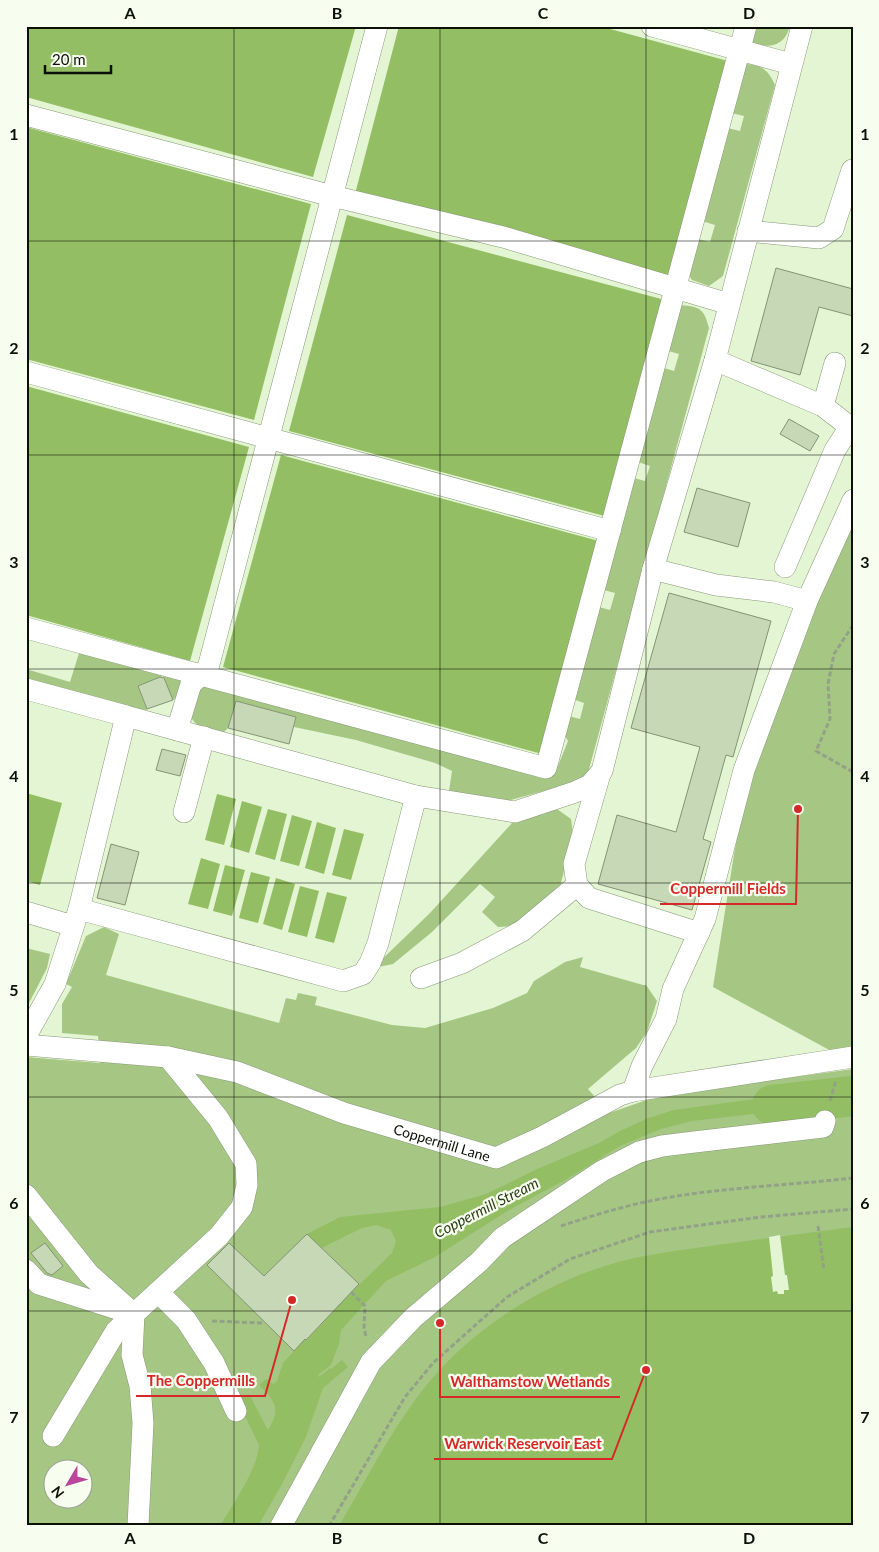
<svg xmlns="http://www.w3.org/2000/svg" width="879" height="1552" viewBox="0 0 879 1552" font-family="Lato,sans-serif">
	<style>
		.green { fill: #a6c784; fill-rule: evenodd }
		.water { fill: #93be63 }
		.pier { fill: #e3f5d3 }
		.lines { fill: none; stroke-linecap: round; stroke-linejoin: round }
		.river { stroke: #93be63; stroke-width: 40 }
		.building { fill: #c7d8b7; stroke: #849374 }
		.minor-casing { stroke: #889879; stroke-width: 22 }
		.path { stroke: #93a187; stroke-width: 3; stroke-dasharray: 5 2.5; stroke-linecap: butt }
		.minor { stroke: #fff; stroke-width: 21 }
		.grid { fill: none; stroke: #0b1106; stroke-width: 1; stroke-opacity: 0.55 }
		.labels { text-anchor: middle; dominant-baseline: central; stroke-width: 4.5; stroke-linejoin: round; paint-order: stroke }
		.street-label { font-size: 14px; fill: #0b1106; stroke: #f7fef0 }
		.water-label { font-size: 15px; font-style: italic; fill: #2b3d17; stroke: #f7fef0 }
		.leader { fill: none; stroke: #d62828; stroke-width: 2 }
		.callout-dot { fill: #d62828; stroke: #f7fef0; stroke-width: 2 }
		.callout-label { font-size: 15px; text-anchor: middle; font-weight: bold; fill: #d62828; stroke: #f7fef0; stroke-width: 4.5; stroke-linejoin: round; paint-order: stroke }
		.neatline { fill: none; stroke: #0b1106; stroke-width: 2 }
		.grid-label { font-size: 16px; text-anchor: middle; font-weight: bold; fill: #0b1106 }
	</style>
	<rect width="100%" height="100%" fill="#e3f5d3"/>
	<g class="green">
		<path d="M752,26H790C784,49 766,48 748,42Z"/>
		<path d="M740,63C760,65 767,67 775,85L723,276L709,286L692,280L685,268L694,238L710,242L715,225L699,220L723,127L740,131L744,116L727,112Z"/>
		<path d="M681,305C701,307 704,309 709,328L588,773L576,782L493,805L449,791L452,771L435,763L356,740L294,727L296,717L236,701L228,728L223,733L198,726L191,718L196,693L204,684L544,772L558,766L568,741L561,729L565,715L580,719L584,703L570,698L595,606L610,610L615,593L600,589L630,477L645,481L650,466L635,461L661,367L674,371L679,354L665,350Z"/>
		<polygon points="853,524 853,1047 833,1052 713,987 735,848 750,770 816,603"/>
		<polygon points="80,650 183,679 179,695 173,700 163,676 138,686 147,710 139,709 26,679 26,669 70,682"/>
		<polygon points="557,809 571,819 573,834 560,887 513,926 498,927 482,912 495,897 480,884 432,932 393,964 373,968 430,913 512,823"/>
		<path d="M104,927L119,934L106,975L279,1023L286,998L296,1000L298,993L317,997L315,1005L392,1025L425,1028L493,1008L527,993L534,981L565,962L583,957L580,967L643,985H646L657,1001L647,1032L636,1048L588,1089L609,1113L661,1095L853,1069V1526H26V1057L100,1063L98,1036L62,1033V1004L72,987L66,984L86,936ZM52,1470H82V1500H52Z"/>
		<polygon points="26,948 50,954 47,968 26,1009"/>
	</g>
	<g class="water">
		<polygon points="26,26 356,26 313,177 26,97"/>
		<polygon points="399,26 599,26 728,61 671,278 355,194"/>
		<polygon points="26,127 311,204 254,420 26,359"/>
		<polygon points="347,215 665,300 608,517 289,431"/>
		<polygon points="26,386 249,447 190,661 26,615"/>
		<polygon points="281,455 599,541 542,754 223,667"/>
		<polygon points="26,793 62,803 40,885 26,881"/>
		<polygon points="217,794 236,799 224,845 205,840"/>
		<polygon points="242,801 262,807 249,853 230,847"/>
		<polygon points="268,809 287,814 275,860 255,854"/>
		<polygon points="292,815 312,821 299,866 280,861"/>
		<polygon points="317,822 336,828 324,874 305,868"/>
		<polygon points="344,829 364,834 351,880 332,875"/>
		<polygon points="201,858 220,864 208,909 188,904"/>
		<polygon points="225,865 245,870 232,916 213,911"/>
		<polygon points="251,872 270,877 258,923 239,918"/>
		<polygon points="276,878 295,884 282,930 263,924"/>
		<polygon points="300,886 319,891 307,937 288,932"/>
		<polygon points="327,892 347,897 334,943 315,938"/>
		<path d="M828,1089L823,1106L692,1121L661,1129L620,1146L567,1179L509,1210L435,1257L386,1281L341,1330L339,1344L331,1365L318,1375L319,1377L330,1368L331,1369L342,1360L348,1367L323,1388L306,1437L281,1486L258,1526H220C233,1503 257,1471 259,1445L237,1400L249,1394L268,1430C281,1409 276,1402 259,1385L266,1379L273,1384L277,1381L283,1363L305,1339L307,1340L332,1313L331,1312L392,1253L396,1241L391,1230L376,1225L362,1228L322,1248L307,1234L340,1217L440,1207L486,1194L537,1169L599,1143L620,1131L648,1118L674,1110Z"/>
		<path d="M853,1227V1526H339C368,1477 393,1426 429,1382C477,1325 546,1282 618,1262C653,1253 689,1249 725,1244C768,1238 810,1233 853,1227Z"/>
	</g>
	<polygon class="pier" points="780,1235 785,1275 787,1275 789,1290 784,1290 784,1294 778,1294 777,1291 773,1292 771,1277 773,1276 769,1237"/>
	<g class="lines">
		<polyline class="river" points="772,1105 853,1096"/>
	</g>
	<g class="building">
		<polygon points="776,268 853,289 853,316 819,307 800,375 751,361"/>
		<polygon points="789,419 819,436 810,451 780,434"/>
		<polygon points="697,488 750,503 738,547 684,532"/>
		<polygon points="669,593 771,621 733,757 726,755 703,839 711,842 692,910 598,884 617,815 676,832 700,747 631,728"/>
		<polygon points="160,677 164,678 173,700 147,709 138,686"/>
		<polygon points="236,701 296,717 289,744 228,728"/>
		<polygon points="162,749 186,755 180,776 156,770"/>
		<polygon points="111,844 139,852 125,905 97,898"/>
		<polygon points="307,1234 359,1284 306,1340 305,1339 294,1351 207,1265 229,1243 264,1276"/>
		<polygon points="45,1243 63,1266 52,1275 47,1273 31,1253"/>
	</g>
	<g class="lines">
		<defs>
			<g id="minor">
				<polyline points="652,26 791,64"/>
				<polyline points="26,115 332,196 503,237 729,304"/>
				<polyline points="748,231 819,238 833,229 852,170"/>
				<polyline points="715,360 823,406 850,427 853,432"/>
				<polyline points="26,372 610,531"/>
				<polyline points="823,406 835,363"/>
				<polyline points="785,567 835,450 850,427"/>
				<polyline points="653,569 716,585 774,592 807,601"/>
				<polyline points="26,628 546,768 746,26"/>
				<polyline points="26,689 126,716 79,909"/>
				<polyline points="126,716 416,796 515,812 575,792 590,785 602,771 653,569 715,360 802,26"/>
				<polyline points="177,730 191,684 208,668 377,26"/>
				<polyline points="600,774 574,864 577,885 589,898 699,933"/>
				<polyline points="184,812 204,737"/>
				<polyline points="26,912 73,926"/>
				<polyline points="421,978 462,963 522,931 577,885"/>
				<polyline points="26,1036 55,984 79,909 343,981 363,974 370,963 378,943 416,796"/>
				<path id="s1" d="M26,1045L168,1057L237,1072L344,1113L496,1158L542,1137L620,1095L633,1091L853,1057"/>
				<polyline points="633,1091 642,1066 666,1019 673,989 705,919 744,770 807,601 853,500"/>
				<polyline points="26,1195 89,1274 134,1314"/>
				<polyline points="26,1270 39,1284 127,1312"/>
				<polyline points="158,1292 186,1320 214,1363 236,1411"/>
				<polyline points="53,1436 116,1331 134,1314"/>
				<polyline points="138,1526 143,1423 140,1386 132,1355 134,1314 219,1236 242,1207 247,1185 246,1164 218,1118 168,1057"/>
				<polyline points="281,1526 371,1362 413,1318 479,1262 502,1238 602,1171 639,1152 662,1146 686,1143 823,1127 825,1121"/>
			</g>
		</defs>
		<use href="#minor" class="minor-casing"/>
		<g class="path">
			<polyline points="853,625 834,654 828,684 830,719 816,751 853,772"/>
			<polyline points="830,1101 836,1080"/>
			<path d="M561,1226C597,1214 634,1203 671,1197C731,1187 792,1185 853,1178"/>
			<polyline points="818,1226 824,1270"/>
			<polyline points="351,1292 365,1306 364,1327 366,1337"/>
			<polyline points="212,1321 262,1323"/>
			<polyline points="329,1526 405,1397 433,1363 507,1297 570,1259 650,1232 761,1217 853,1209"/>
		</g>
		<use href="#minor" class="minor"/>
	</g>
	<path class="grid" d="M234,26V1526M440,26V1526M646,26V1526M26,241H853M26,455H853M26,669H853M26,883H853M26,1097H853M26,1311H853"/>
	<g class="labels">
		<g class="street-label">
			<text stroke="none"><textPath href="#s1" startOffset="430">Coppermill Lane</textPath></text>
		</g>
		<g class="water-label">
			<text transform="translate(486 1207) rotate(-27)">Coppermill Stream</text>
		</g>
	</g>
	<path class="leader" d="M798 809L796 904H660M292 1300L265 1396H136M440 1323L440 1397H620M646 1370L612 1459H434"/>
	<g class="callout-dot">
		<circle cx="798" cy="809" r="5"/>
		<circle cx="292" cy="1300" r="5"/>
		<circle cx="440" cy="1323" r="5"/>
		<circle cx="646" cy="1370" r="5"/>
	</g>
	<g class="callout-label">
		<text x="728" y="894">Coppermill Fields</text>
		<text x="201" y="1386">The Coppermills</text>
		<text x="530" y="1387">Walthamstow Wetlands</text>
		<text x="523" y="1449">Warwick Reservoir East</text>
	</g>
	<rect width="879" height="1552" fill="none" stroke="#f7fef0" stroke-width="55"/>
	<g transform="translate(68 1484) rotate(232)"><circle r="24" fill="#f7fef0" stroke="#999f92"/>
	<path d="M0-4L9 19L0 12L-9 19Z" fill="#bc459c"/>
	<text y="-8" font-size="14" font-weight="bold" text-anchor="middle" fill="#0b1106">N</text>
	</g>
	<path d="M45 65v8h66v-8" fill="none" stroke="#0b1106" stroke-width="2.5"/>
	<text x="52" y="65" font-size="15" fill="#0b1106" stroke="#f7fef0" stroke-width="4" paint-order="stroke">20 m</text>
	<rect x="28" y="28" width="824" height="1496" class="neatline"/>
	<g class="grid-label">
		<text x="130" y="19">A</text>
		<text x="337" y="19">B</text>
		<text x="543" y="19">C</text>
		<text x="749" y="19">D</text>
		<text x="14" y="140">1</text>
		<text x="865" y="140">1</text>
		<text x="14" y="354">2</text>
		<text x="865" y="354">2</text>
		<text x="14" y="568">3</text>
		<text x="865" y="568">3</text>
		<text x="14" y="782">4</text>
		<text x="865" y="782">4</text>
		<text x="14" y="996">5</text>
		<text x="865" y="996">5</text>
		<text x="14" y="1209">6</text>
		<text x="865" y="1209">6</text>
		<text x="14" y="1423">7</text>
		<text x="865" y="1423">7</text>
		<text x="130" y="1544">A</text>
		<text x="337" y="1544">B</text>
		<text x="543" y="1544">C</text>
		<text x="749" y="1544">D</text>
	</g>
</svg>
